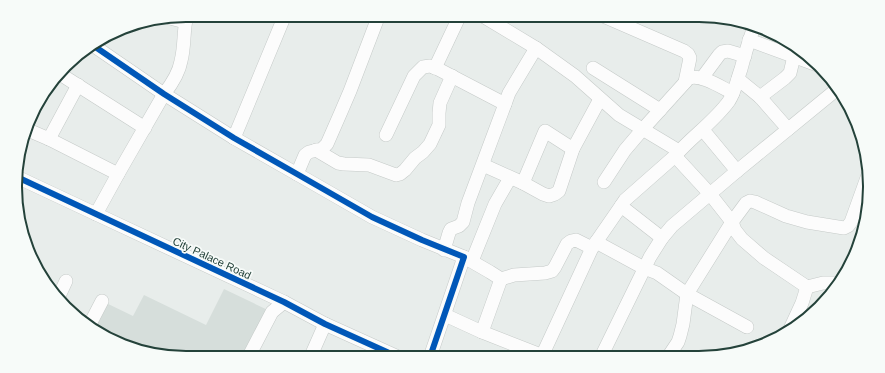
<svg xmlns="http://www.w3.org/2000/svg" width="885" height="373" viewBox="0 0 885 373" font-family="Helvetica,sans-serif">
	<style>
		.built { fill: #d6dedb }
		.lines { fill: none; stroke-linecap: round; stroke-linejoin: round }
		.minor-casing { stroke: #c5cac8; stroke-width: 14 }
		.minor { stroke: #fcfcfc; stroke-width: 13 }
		.cycleway-casing { stroke: #f7fbf9; stroke-width: 8 }
		.cycleway { stroke: #0057b8; stroke-width: 6 }
		.labels { text-anchor: middle; dominant-baseline: central; stroke-width: 3.5; stroke-linejoin: round; paint-order: stroke }
		.street-label { font-size: 11px; fill: #24423a; stroke: #f7fbf9 }
		.rim { fill: none; stroke: #24423a; stroke-width: 2 }
	</style>
	<rect width="100%" height="100%" fill="#e8edeb"/>
	<polygon class="built" points="224,289 272,312 249,358 187,358 132,349 89,326 102,301 133,316 144,295 206,325"/>
	<g class="lines">
		<defs>
			<g id="minor">
				<polyline points="481,15 536,48 575,76 619,115 679,151"/>
				<polyline points="601,15 684,51 688,54 690,58 685,82"/>
				<polyline points="170,18 185,22"/>
				<polyline points="749,40 817,65"/>
				<polyline points="94,46 164,94 234,138 297,174 372,217 422,240 464,257 430,357"/>
				<polyline points="435,68 460,15"/>
				<polyline points="593,68 660,110"/>
				<polyline points="60,74 145,128"/>
				<polyline points="702,78 719,55 722,52 728,51 745,56"/>
				<polyline points="738,79 760,97 788,129"/>
				<polyline points="760,97 785,78 790,73 796,48"/>
				<polyline points="28,130 49,139 118,174"/>
				<polyline points="703,130 737,171"/>
				<polyline points="386,135 414,76 423,67 430,66 438,69 505,104"/>
				<polyline points="234,138 285,15"/>
				<polyline points="49,139 78,85"/>
				<polyline points="316,150 338,163 344,164 369,165 396,175 400,174 405,170 415,158 423,152 430,144 439,125 439,113 440,103 452,76"/>
				<polyline points="675,156 710,194 732,222 735,230 742,239 764,258 807,287"/>
				<polyline points="483,165 523,183 543,194 549,196 555,194 559,191 573,149 600,99"/>
				<polyline points="297,174 305,155 309,152 322,149 327,144 341,112 350,91 379,15"/>
				<polyline points="17,177 96,214 284,302 325,324 398,357"/>
				<path d="M604,182L625,150L642,130L689,78C702,74 722,88 733,93"/>
				<polyline points="523,183 545,131 573,149"/>
				<polyline points="621,206 662,238"/>
				<path d="M96,214L118,174L164,94C171,85 179,73 181,61C185,46 183,30 187,15"/>
				<polyline points="596,242 644,268 657,273 687,294 747,327"/>
				<polyline points="444,250 449,233 451,229 459,226 463,222 468,203 505,104 509,93 536,48"/>
				<polyline points="464,257 490,272 501,279 514,275 545,273 552,271 555,267 567,244 571,241 576,240 592,248"/>
				<polyline points="472,261 495,204 510,178"/>
				<polyline points="59,296 66,281"/>
				<polyline points="445,315 482,332 546,357"/>
				<polyline points="89,326 102,301"/>
				<polyline points="790,329 802,303 807,287 823,283 840,283"/>
				<polyline points="482,332 501,279"/>
				<path d="M542,356L592,248L621,206L625,200L675,156C691,137 714,122 729,101C735,92 737,80 741,69C745,54 749,39 755,25"/>
				<polyline points="601,357 650,257 662,238 672,226 737,171 836,90"/>
				<polyline points="668,357 678,342 680,336 683,324 687,294 732,222 746,203 750,201 755,202 786,216 807,222 844,228 848,226 851,222 869,172"/>
				<polyline points="248,358 272,312 284,302"/>
				<polyline points="310,358 325,324"/>
			</g>
		</defs>
		<use href="#minor" class="minor-casing"/>
		<use href="#minor" class="minor"/>
		<defs>
			<g id="cycleway">
				<polyline points="94,46 164,94 234,138 297,174 372,217 422,240 464,257 430,357"/>
				<polyline points="17,177 96,214 284,302 325,324 398,357"/>
			</g>
		</defs>
		<use href="#cycleway" class="cycleway-casing"/>
		<use href="#cycleway" class="cycleway"/>
	</g>
	<g class="labels">
		<g class="street-label">
			<text transform="translate(212 258) rotate(25)">City Palace Road</text>
		</g>
	</g>
	<path d="M0 0H885V373H0ZM186 22H699A164 164 0 0 1 863 186V187A164 164 0 0 1 699 351H186A164 164 0 0 1 22 187V186A164 164 0 0 1 186 22Z" fill="#f7fbf9" fill-rule="evenodd"/>
	<path class="rim" d="M186 22H699A164 164 0 0 1 863 186V187A164 164 0 0 1 699 351H186A164 164 0 0 1 22 187V186A164 164 0 0 1 186 22Z"/>
</svg>
